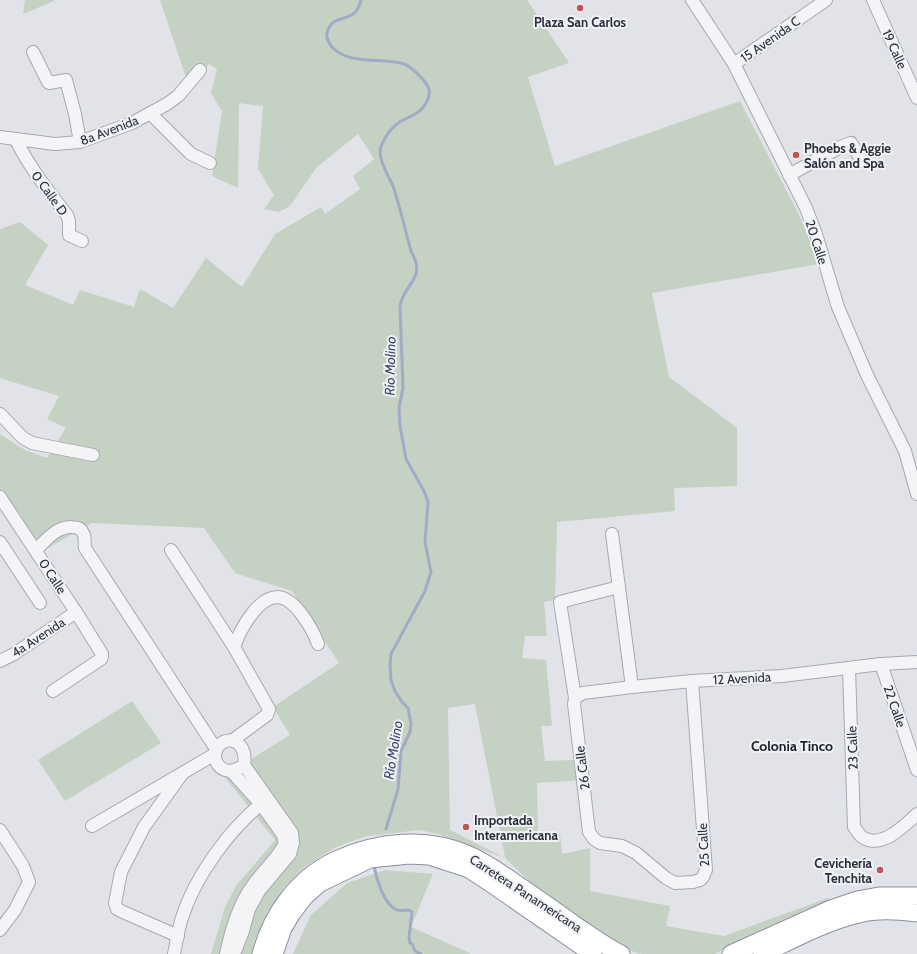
<svg xmlns="http://www.w3.org/2000/svg" width="917" height="954" viewBox="0 0 917 954" font-family="Cabin,sans-serif">
	<style>
		.green { fill: #c5d1c3; fill-rule: evenodd }
		.lines { fill: none; stroke-linecap: round; stroke-linejoin: round }
		.stream { stroke: #a0acc5; stroke-width: 3 }
		.minor-casing { stroke: #a7a9b2; stroke-width: 14 }
		.highway-casing { stroke: #8a8f9e; stroke-width: 19 }
		.minor { stroke: #f4f4f7; stroke-width: 12 }
		.highway { stroke: #fff; stroke-width: 17 }
		.poi-dot { fill: #c05554; stroke: #f1f2f6; stroke-width: 1.5 }
		.labels { text-anchor: middle; dominant-baseline: central; stroke-width: 4; stroke-linejoin: round; paint-order: stroke }
		.poi-label { font-size: 13px; font-weight: bold; fill: #2b2f3e; stroke: #f1f2f6; text-anchor: start }
		.street-label { font-size: 13px; fill: #2b2f3e; stroke: #f1f2f6 }
		.water-label { font-size: 14px; font-style: italic; fill: #3a496e; stroke: #f1f2f6 }
		.neighbourhood-label { font-size: 14px; font-weight: bold; fill: #1d212f; stroke: #f1f2f6 }
	</style>
	<rect width="100%" height="100%" fill="#e1e3e8"/>
	<g class="green">
		<polygon points="25,0 54,0 54,1 23,14"/>
		<path d="M160,0H527L569,63L528,77L555,166L740,101L800,217L819,264L652,293L669,377L737,428V486L674,488L675,511L557,522L555,600L544,602L547,636H525L522,658L546,660L552,726H541L545,761L576,760L581,780L537,783L538,835L560,834L562,854L590,848V891L670,906L666,926L724,936L828,898L831,903L738,942L715,954H642L628,950L603,936L534,886L505,858L441,835L420,830L368,836L358,839L334,848L305,867L283,889L265,916L253,944L252,954H211L225,907L236,886L275,840L224,776L290,735L273,707L339,663L292,591L235,573L204,528L92,523L41,552L21,515L0,492V434L25,450L47,458L66,428L47,419L59,396L0,378V229L20,222L48,245L25,285L73,305L80,290L134,307L140,289L173,308L206,258L242,287L275,234L321,207L325,214L360,189L353,176L374,159L358,134L316,168L290,206L279,212L264,209L274,195L258,169L263,106L239,103L238,188L212,176L222,111L211,93L217,69L209,64L189,86ZM475,704L505,857V858L450,830L448,708Z"/>
		<polygon points="132,701 161,743 65,801 38,760"/>
		<polygon points="385,870 433,874 411,927 472,954 293,954 311,915 347,883"/>
	</g>
	<g class="lines">
		<g class="stream">
			<path d="M361,0C355,27 333,10 327,33C326,38 329,43 332,47C350,66 380,57 404,64C411,66 427,82 429,89C431,98 423,110 415,114C411,117 406,118 401,121C393,126 386,135 382,144C381,146 380,150 380,152C380,163 389,177 393,186C400,207 405,229 411,251C427,280 405,281 400,306L403,388L399,408L400,426L406,459L424,491L428,502L425,542L431,572L425,591L391,654L390,666L391,680L395,691L402,702L408,708L411,724L410,732L401,751L398,789L386,829"/>
			<path d="M374,866C376,878 384,905 397,910C401,911 405,910 409,910L412,912L409,937L410,943L412,944L415,951L421,954"/>
		</g>
		<defs>
			<g id="minor">
				<polyline points="692,0 734,64 806,208 816,234 838,307 867,375 905,451 917,494"/>
				<polyline points="873,0 917,98"/>
				<polyline points="33,52 48,82 49,83 66,80 75,114 80,142"/>
				<polyline points="734,64 826,0"/>
				<polyline points="150,113 191,154 210,163"/>
				<polyline points="0,137 55,144 80,142 132,123 167,104 178,96 200,70"/>
				<path d="M16,140C30,168 48,191 67,215L69,221V235L82,241"/>
				<polyline points="789,175 840,147 851,143 862,161"/>
				<polyline points="0,414 23,438 32,443 93,455"/>
				<polyline points="0,497 76,612 102,654 102,657 101,659 53,691"/>
				<polyline points="612,534 632,687"/>
				<polyline points="0,542 40,603"/>
				<path d="M36,550C46,540 57,526 72,527C77,527 81,528 83,533C86,537 84,543 85,548L216,749"/>
				<polyline points="171,550 234,647 269,709 267,715 233,740"/>
				<path d="M234,647C240,630 257,598 277,597C295,597 313,630 318,644"/>
				<polyline points="0,661 14,654 76,612"/>
				<polyline points="881,664 917,770"/>
				<path d="M849,668L854,827C857,830 859,835 862,837C881,850 904,826 917,814"/>
				<polyline points="692,681 706,870 703,877 700,880 693,882 675,883 666,878 636,853 622,846 600,843 594,839 589,832 574,704 575,698 583,693 632,687 692,681 782,676 881,664 917,662"/>
				<polyline points="575,698 560,602 619,587"/>
				<polyline points="92,826 215,754"/>
				<polyline points="0,830 23,866 29,882 15,910 0,930"/>
				<polyline points="178,936 123,912 117,909 115,903 121,872 144,827 182,774"/>
				<path d="M174,954C176,943 178,932 181,921C194,877 230,828 266,800"/>
				<path d="M226,954C231,930 238,905 253,885C263,871 276,860 285,844L283,835L261,804L231,771"/>
				<path d="M234,954L243,931L249,909L259,891L290,854L293,843L292,833L244,765C249,734 214,733 215,759C221,774 233,773 244,765"/>
			</g>
			<g id="highway">
				<path d="M261,954C272,913 298,878 336,860C377,841 427,836 469,855C486,862 502,874 518,885C537,898 556,911 575,925C590,935 605,946 621,954"/>
				<polyline points="274,954 283,928 292,913 305,896 320,883 370,859 409,855 429,856 469,869 489,882 593,954"/>
				<polyline points="731,954 831,909 857,900 879,896 917,896"/>
				<path d="M762,954C792,940 827,921 859,914C878,909 898,911 917,913"/>
			</g>
		</defs>
		<use href="#minor" class="minor-casing"/>
		<use href="#highway" class="highway-casing"/>
		<use href="#minor" class="minor"/>
		<use href="#highway" class="highway"/>
	</g>
	<g class="poi-dot">
		<circle cx="580" cy="8" r="4"/>
		<circle cx="796" cy="155" r="4"/>
		<circle cx="466" cy="827" r="4"/>
		<circle cx="880" cy="870" r="4"/>
	</g>
	<g class="labels">
		<g class="poi-label">
			<text x="580" y="22" text-anchor="middle">Plaza San Carlos</text>
			<text x="804" y="148">Phoebs &amp; Aggie<tspan x="804" dy="15">Salón and Spa</tspan></text>
			<text x="474" y="820">Importada<tspan x="474" dy="15">Interamericana</tspan></text>
			<text x="872" y="863" text-anchor="end">Cevichería<tspan x="872" dy="15">Tenchita</tspan></text>
		</g>
		<g class="street-label">
			<text transform="translate(770 39) rotate(-35)">15 Avenida C</text>
			<text transform="translate(895 49) rotate(66)">19 Calle</text>
			<text transform="translate(109 130) rotate(-21)">8a Avenida</text>
			<text transform="translate(50 193) rotate(54)">0 Calle D</text>
			<text transform="translate(817 242) rotate(72)">20 Calle</text>
			<text transform="translate(53 576) rotate(57)">0 Calle</text>
			<text transform="translate(38 637) rotate(-33)">4a Avenida</text>
			<text transform="translate(742 678) rotate(-3)">12 Avenida</text>
			<text transform="translate(895 706) rotate(71)">22 Calle</text>
			<text transform="translate(852 748) rotate(-92)">23 Calle</text>
			<text transform="translate(582 768) rotate(-97)">26 Calle</text>
			<text transform="translate(703 845) rotate(-93)">25 Calle</text>
			<text transform="translate(526 893) rotate(33)">Carretera Panamericana</text>
		</g>
		<g class="water-label">
			<text transform="translate(390 366) rotate(-89)">Río Molino</text>
			<text transform="translate(393 750) rotate(-81)">Río Molino</text>
		</g>
		<g class="neighbourhood-label">
			<text x="792" y="746">Colonia Tinco</text>
		</g>
	</g>
</svg>
